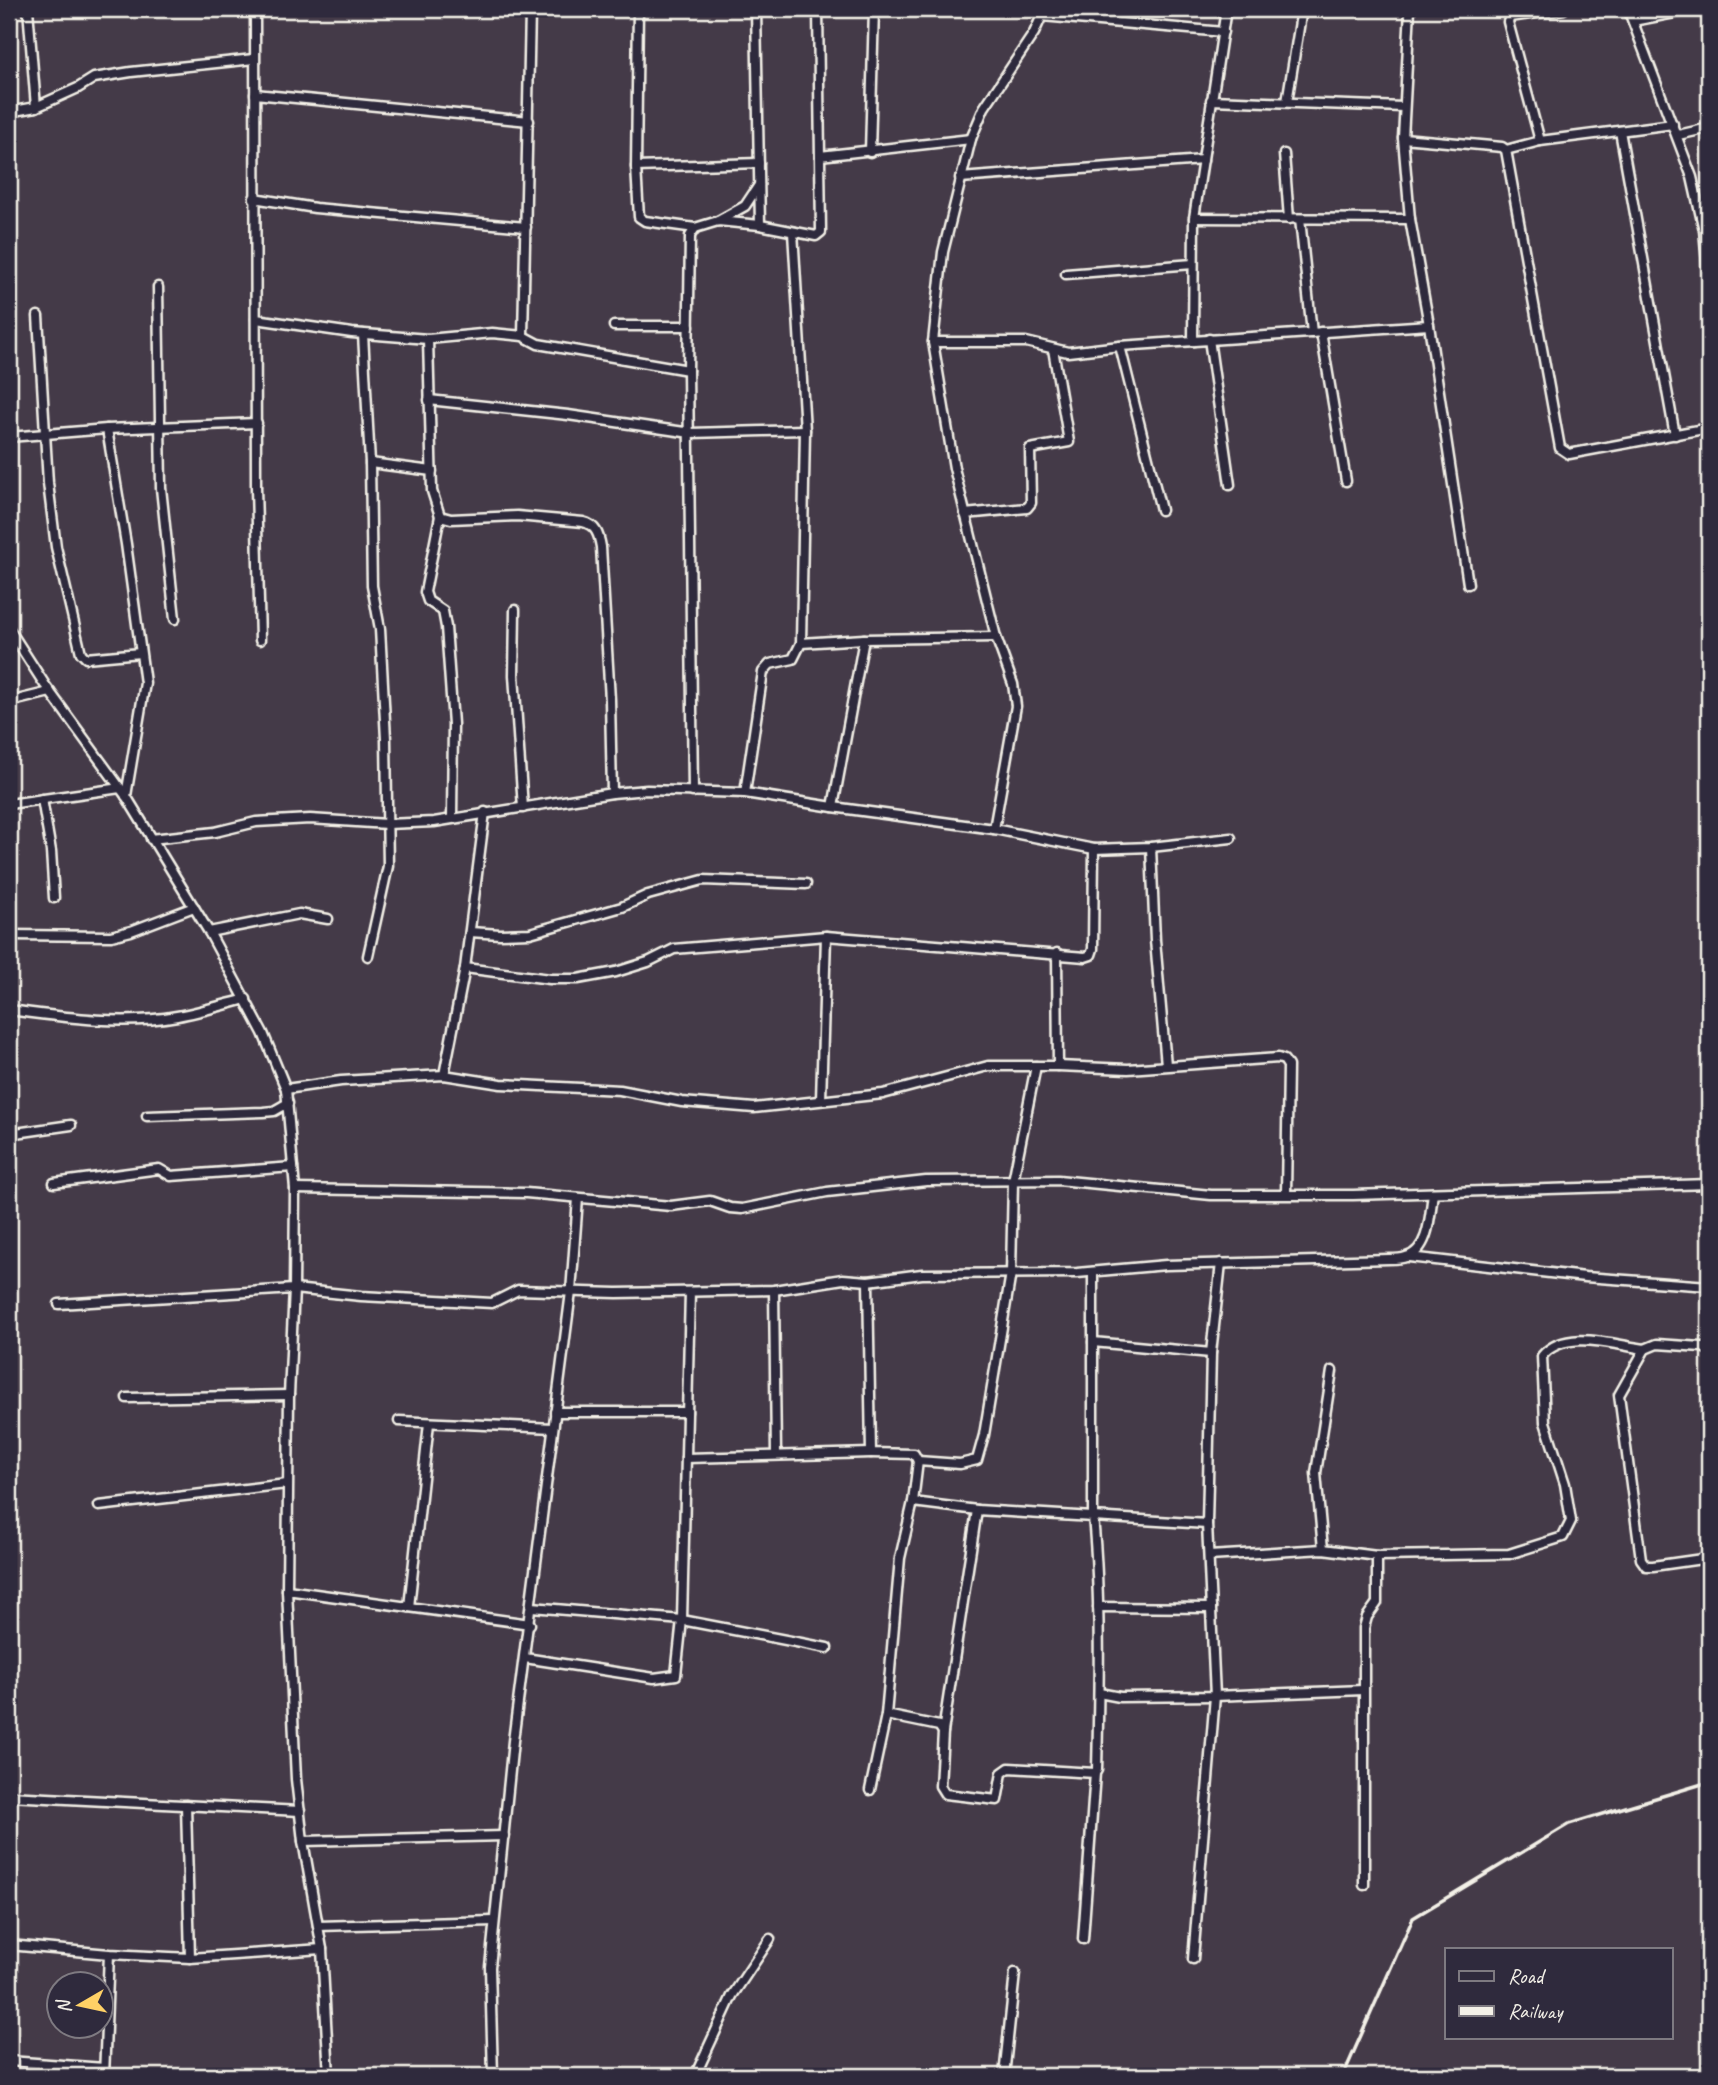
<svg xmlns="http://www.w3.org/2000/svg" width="1718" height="2085" viewBox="0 0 1718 2085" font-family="Caveat,sans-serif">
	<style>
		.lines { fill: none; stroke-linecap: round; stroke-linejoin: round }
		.minor-casing { stroke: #f4f1e8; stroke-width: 13 }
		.minor { stroke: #2f2a3d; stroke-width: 8 }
		.rail { stroke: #f4f1e8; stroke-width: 3.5 }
	</style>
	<rect width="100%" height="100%" fill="#443a48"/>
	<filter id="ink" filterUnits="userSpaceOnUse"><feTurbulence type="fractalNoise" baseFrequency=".0143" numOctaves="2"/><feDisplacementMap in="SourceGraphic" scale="14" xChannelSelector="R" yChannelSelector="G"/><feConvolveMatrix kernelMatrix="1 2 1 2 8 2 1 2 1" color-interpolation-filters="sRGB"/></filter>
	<g filter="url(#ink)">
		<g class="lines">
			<defs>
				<g id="minor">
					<polyline points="28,9 36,107"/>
					<polyline points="255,9 256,487 260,640"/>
					<polyline points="512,9 555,12 592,9"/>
					<polyline points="638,9 636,167 639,217 645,221 695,228 718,221 760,225 816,236 821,232 818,9"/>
					<polyline points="756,9 760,225"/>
					<polyline points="1410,9 1403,138 1410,219 1429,325 1468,584"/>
					<polyline points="1628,9 1692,177 1704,230 1709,285"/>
					<polyline points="1042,16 1223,32"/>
					<polyline points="1633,21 1695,9"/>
					<polyline points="1113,22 1115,9"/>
					<polyline points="255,94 529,121"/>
					<polyline points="1211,100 1403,107"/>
					<polyline points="1287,102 1302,9"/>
					<polyline points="9,112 36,107 78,88 94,78 131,72 254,59"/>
					<polyline points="1620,131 1675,435"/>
					<polyline points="1678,135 1709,128"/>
					<polyline points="1403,138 1502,147 1506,150 1560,448 1569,454 1709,428"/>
					<polyline points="1540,141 1673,124"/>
					<polyline points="1506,150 1540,141 1508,22 1510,17 1564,9"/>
					<polyline points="870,152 874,9"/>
					<polyline points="1284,154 1289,219"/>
					<polyline points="820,156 971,139"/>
					<polyline points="636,167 759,163"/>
					<polyline points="960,178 1203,160"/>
					<polyline points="254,198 315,208 526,227"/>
					<polyline points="1194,218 1410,219"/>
					<polyline points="1300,219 1312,333"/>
					<polyline points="718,221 745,206 759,185"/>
					<polyline points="1066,274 1193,264"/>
					<polyline points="158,287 161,488 175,619"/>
					<polyline points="38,316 48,483 56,547 81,653 86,658 140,653"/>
					<polyline points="256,319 352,333 428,339 492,333 523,336 538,344 688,370"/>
					<polyline points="614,326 689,326"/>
					<polyline points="1321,332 1346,481"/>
					<polyline points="363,334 370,463 372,586 380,629 386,739 388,866 368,956"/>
					<polyline points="523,336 530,11"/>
					<polyline points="428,339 432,491 440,516 425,592 428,601 443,611 446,627 453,724 452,818"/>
					<polyline points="1209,339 1230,485"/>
					<polyline points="1193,341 1194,218 1226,9"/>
					<polyline points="933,342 1026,342 1068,352 1120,346 1429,325"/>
					<polyline points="1120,346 1161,510"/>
					<polyline points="429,400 568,415 691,433 805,430"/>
					<polyline points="107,429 126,544 145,683 126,796"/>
					<polyline points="9,437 107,429 257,423"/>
					<polyline points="370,463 432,471"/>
					<polyline points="965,514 1027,508 1031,503 1030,449 1069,442 1053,349"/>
					<path d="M440,516L451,519L517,516L583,522C596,525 599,535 601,547L610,700L612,793"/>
					<polyline points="515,610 514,675 523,808"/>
					<polyline points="9,629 45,685 126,796 209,932 263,1033 286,1089 295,1189 294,1289 289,1395 287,1590 296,1779 303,1841 322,1949 329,2076"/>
					<polyline points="801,643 864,639 996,637"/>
					<polyline points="9,702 50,692"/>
					<polyline points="693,792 688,370 690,236 695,228"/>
					<polyline points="745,793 763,672 770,664 793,659 801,643 805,430 793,232"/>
					<polyline points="42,799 51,851 54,898"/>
					<polyline points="9,804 120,788"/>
					<polyline points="833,807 864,639"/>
					<polyline points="994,829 1016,706 1013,684 996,637 954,468 933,342 943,252 971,139 984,108 1034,33 1045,9"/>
					<polyline points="151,839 215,832 256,822 310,819 387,824 434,822 612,793 647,790 745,793 833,807 994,829 1094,849 1151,847 1231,838"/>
					<polyline points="1151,847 1155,940 1166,1065"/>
					<polyline points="209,932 299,914 328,919"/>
					<polyline points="470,932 500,934 530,933 622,907 648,895 703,880 806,884"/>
					<polyline points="9,935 111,936 131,931 194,907"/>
					<polyline points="1057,953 1058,1066"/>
					<polyline points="465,968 550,979 578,979 616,972 648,962 674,949 826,936 1085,957 1091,955 1093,949 1094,849"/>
					<path d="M9,1010C62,1017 123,1026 177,1016C200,1012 223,1005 246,999"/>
					<polyline points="444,1075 465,968 485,812"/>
					<polyline points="286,1089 341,1081 444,1075 501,1084 620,1090 682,1102 754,1108 883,1094 988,1066 1058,1066 1128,1069 1278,1058 1284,1060 1288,1066 1286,1194"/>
					<polyline points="821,1100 826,936"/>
					<polyline points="147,1116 263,1112 274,1111 288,1103"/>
					<polyline points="9,1134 71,1125"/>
					<polyline points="54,1183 159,1169 171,1176 293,1167"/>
					<polyline points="295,1189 526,1193 671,1206 710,1201 730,1208 742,1209 827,1192 926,1181 1058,1180 1211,1195 1353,1195 1709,1184"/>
					<polyline points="1409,1257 1585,1277 1709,1286"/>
					<polyline points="1093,1272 1093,1517 1207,1524"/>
					<polyline points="868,1281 871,1453 914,1454 918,1461 960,1464 977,1460 984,1435 1011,1273 1013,1181 1036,1066"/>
					<polyline points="774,1290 776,1454"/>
					<path d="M59,1304L294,1289L361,1296L492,1303L518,1290L617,1293L774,1290L843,1279L868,1281L922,1274L1077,1273L1166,1265L1389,1259C1395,1259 1401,1259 1406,1257C1430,1251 1430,1212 1433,1193"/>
					<polyline points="1093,1342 1211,1353"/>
					<polyline points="1709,1350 1702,1347 1657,1344 1645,1349 1619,1395 1641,1559 1646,1566 1653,1566 1709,1558"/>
					<polyline points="127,1398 289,1395"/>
					<polyline points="555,1412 687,1412"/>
					<polyline points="399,1421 553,1428"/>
					<polyline points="686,1458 871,1453"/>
					<path d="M913,1502L977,1510L1093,1517C1101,1601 1099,1686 1097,1770L1095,1773L1083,1939"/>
					<polyline points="99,1506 287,1484"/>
					<polyline points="1323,1549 1316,1473 1332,1371"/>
					<path d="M1209,1556L1323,1549L1377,1556L1509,1554L1563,1537L1571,1521L1565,1484L1545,1422L1542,1356C1565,1328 1614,1345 1645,1349"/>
					<polyline points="287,1590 530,1624"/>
					<polyline points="409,1607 429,1423"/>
					<polyline points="532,1607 682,1620 827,1648"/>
					<polyline points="1098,1607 1211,1608"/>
					<polyline points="525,1658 654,1678 676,1675 682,1620 690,1292"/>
					<polyline points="1099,1693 1120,1697 1215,1696 1363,1690"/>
					<polyline points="886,1715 939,1726 943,1732 940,1786 945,1794 997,1800 1002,1773 1009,1768 1095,1773"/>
					<polyline points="943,1732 977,1510"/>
					<polyline points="870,1790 886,1715 900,1558 913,1502 918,1461"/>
					<polyline points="9,1796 300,1811"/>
					<polyline points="186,1805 190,1958"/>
					<polyline points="303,1841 504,1836"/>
					<polyline points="1364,1885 1364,1628 1367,1617 1377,1603 1377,1556"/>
					<polyline points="318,1926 494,1921"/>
					<polyline points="9,1945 109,1954 190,1958 322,1949"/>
					<polyline points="1193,1959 1215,1696 1207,1524 1211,1353 1221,1263"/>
					<polyline points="9,2061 104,2068"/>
					<polyline points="104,2076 109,1954"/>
					<polyline points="493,2076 490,1967 513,1741 571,1292 578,1198"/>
					<polyline points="695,2076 732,1996 770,1939"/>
					<polyline points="1004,2076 1015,1973"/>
				</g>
			</defs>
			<use href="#minor" class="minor-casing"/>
			<use href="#minor" class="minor"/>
			<polyline class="rail" points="1343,2076 1413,1918 1569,1824 1709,1782"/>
		</g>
	</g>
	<rect width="1718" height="2085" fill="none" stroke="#2f2a3d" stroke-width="35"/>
	<rect x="18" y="18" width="1683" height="2050" fill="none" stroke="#f4f1e8" stroke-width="2.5" filter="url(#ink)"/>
	<rect x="1445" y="1948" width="228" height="91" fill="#2f2a3d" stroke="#7e7a81" stroke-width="2"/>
	<rect x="1459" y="1971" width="35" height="10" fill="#2f2a3d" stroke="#7e7a81" stroke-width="2"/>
	<text x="1508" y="1983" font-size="21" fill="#f4f1e8">Road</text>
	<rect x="1459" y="2006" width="35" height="10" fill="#f4f1e8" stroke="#7e7a81" stroke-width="2"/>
	<text x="1508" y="2018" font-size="21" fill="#f4f1e8">Railway</text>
	<g transform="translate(80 2005) rotate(261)"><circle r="33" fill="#2f2a3d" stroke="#7e7a81" stroke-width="2"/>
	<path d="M0-5L12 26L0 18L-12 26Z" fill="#ffd166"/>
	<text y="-10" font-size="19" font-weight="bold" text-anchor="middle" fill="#f4f1e8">N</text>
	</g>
</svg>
